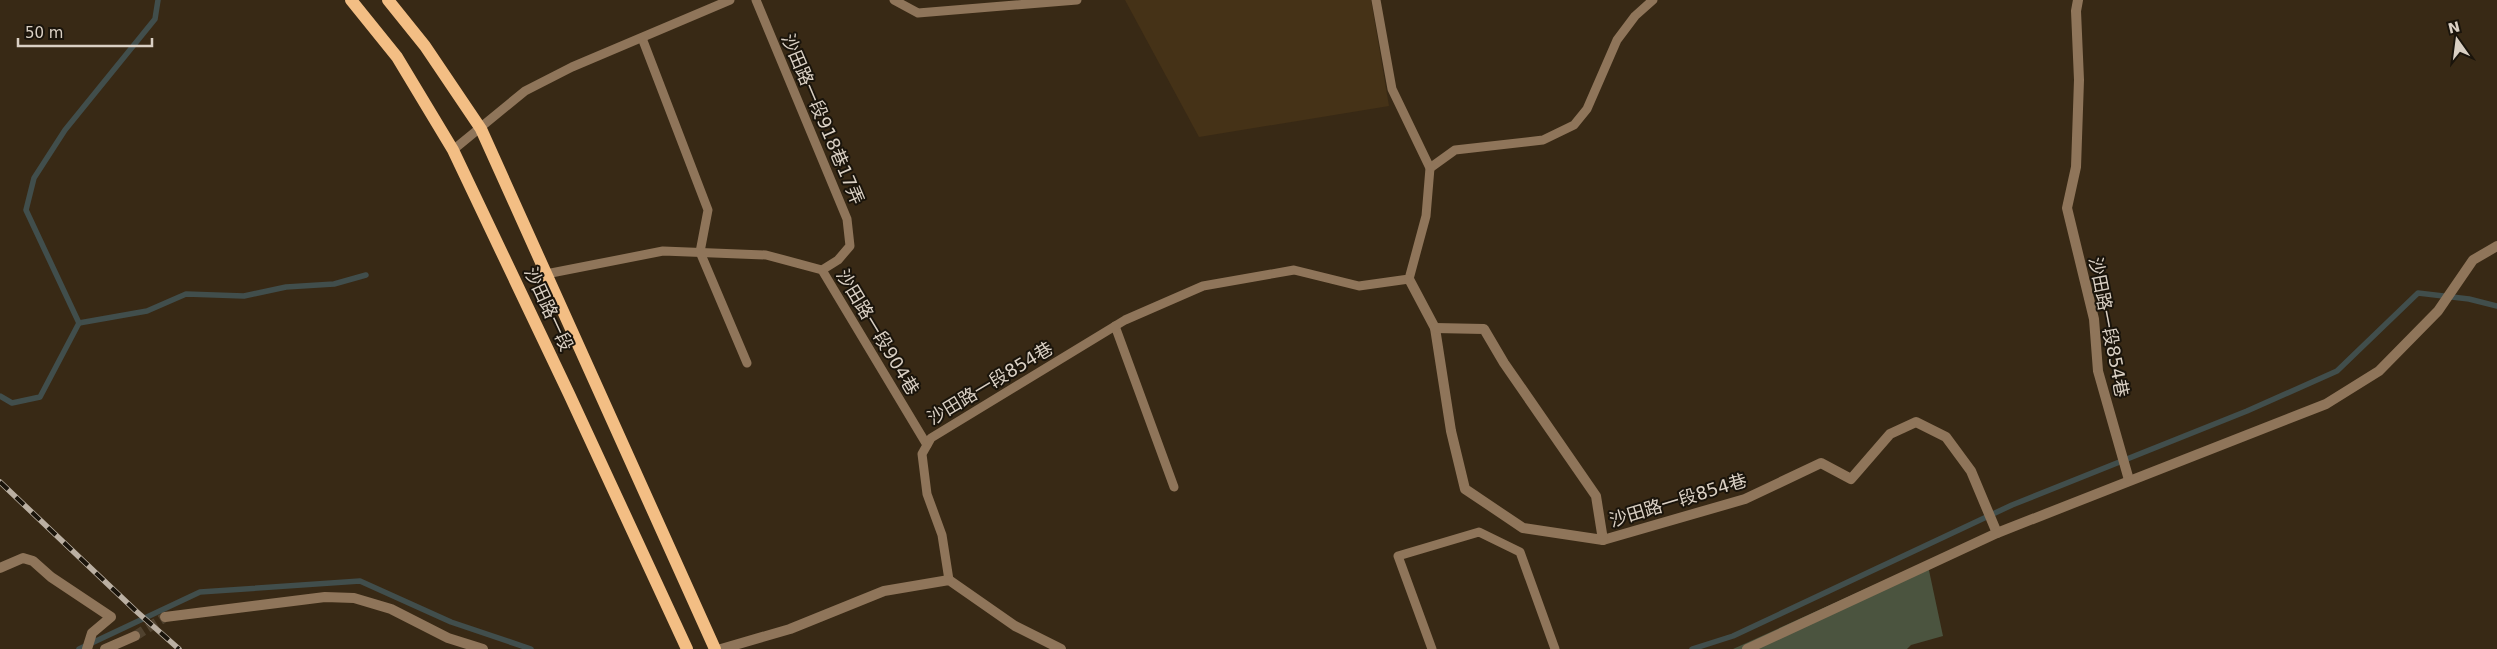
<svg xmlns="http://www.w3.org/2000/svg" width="2497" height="649" viewBox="0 0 2497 649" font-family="'DejaVu Sans','Noto Sans TC',sans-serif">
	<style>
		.built { fill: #453217 }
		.green { fill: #4b543f }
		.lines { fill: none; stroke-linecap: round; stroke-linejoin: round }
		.stream { stroke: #414e4c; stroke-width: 5.5 }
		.minor-tunnel { stroke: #50422f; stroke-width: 10; stroke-dasharray: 10 5; stroke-linecap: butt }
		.service { stroke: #8f755a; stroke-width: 9 }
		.minor { stroke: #8f755a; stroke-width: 10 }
		.primary { stroke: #f3be84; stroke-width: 12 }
		.rail-casing { stroke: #bbb0a3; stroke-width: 5.5 }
		.rail { stroke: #1a140b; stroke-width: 4; stroke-dasharray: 11; stroke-linecap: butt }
		.labels { text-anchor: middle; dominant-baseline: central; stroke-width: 4; stroke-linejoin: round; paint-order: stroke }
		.street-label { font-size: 18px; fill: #dad0c4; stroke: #1a140b }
	</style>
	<rect width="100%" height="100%" fill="#382915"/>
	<polygon class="built" points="1125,0 1371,0 1389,106 1199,137"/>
	<polygon class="green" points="1927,561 1943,636 1911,645 1907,649 1733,649"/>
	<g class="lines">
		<g class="stream">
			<polyline points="79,323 147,311 186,294 244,296 286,287 334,284 366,275"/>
			<polyline points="0,396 12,403 40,397 79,323 26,210 34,178 65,130 155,19 158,0"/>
			<polyline points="79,649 200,592 360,581 451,622 531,649"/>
			<polyline points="1692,649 1733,636 2012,505 2247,411 2337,371 2418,293 2469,299 2497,306"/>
		</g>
		<polyline class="minor-tunnel" points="135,636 165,617"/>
		<g class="service">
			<polyline points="756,0 847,219 850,246 838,260 822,270"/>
			<polyline points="894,0 918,13 1077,0"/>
			<polyline points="642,38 708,210 700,252 747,363"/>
			<polyline points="453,150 525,91 572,67 730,0"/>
			<polyline points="1430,168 1455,150 1543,140 1574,125 1587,109 1617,40 1635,16 1653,0"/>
			<polyline points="546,274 663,251 766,255 822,270 927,445"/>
			<polyline points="1115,326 1174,487"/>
			<polyline points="949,580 942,535 927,494 922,454 931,438 1125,320 1203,286 1294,270 1359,286 1409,279 1426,216 1430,168 1392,89 1376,0"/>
			<polyline points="1432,649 1398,556 1479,532 1520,552 1555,649"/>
		</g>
		<g class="minor">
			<polyline points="2078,0 2076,11 2079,80 2076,167 2067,208 2094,319 2098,371 2129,480"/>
			<polyline points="1409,279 1435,328 1451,431 1465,489 1523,528 1603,540 1745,499 1821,463 1851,479 1890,434 1916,422 1946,437 1971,471 1997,533"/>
			<polyline points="1435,328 1484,329 1504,363 1596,496 1603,540"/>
			<polyline points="0,568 23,558 33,561 51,577 111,617 92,633 87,649"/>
			<polyline points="165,617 325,597 354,598 391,609 448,638 483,649"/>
			<polyline points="105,649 135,636"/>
			<polyline points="721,649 790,629 884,591 949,580 1015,626 1061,649"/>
			<polyline points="1747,649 1997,533 2326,404 2379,371 2438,311 2473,260 2497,246"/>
		</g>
		<g class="primary">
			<polyline points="351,0 397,57 453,150 569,394 687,649"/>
			<polyline points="388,0 425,46 481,129 715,649"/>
		</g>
		<defs>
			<polyline id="rail" points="0,482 136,611 179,649"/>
		</defs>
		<use href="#rail" class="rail-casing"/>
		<use href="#rail" class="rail"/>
	</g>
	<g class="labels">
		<g class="street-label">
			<text transform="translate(823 119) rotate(67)">沙田路一段918巷17弄</text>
			<text transform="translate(549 309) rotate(65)">沙田路一段</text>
			<text transform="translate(2109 327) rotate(79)">沙田路一段854巷</text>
			<text transform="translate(878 332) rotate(59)">沙田路一段904巷</text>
			<text transform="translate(990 383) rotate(-31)">沙田路一段854巷</text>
			<text transform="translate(1678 500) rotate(-17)">沙田路一段854巷</text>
		</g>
	</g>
	<g transform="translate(2457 40) rotate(346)" stroke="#1a140b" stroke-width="4" paint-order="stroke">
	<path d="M0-4L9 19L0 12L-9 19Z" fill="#dad0c4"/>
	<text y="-8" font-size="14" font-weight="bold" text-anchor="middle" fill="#dad0c4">N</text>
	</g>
	<path d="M18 38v8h134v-8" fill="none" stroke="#dad0c4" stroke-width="2.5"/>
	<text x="25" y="38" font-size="15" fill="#dad0c4" stroke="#1a140b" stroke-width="4" paint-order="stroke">50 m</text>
</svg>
